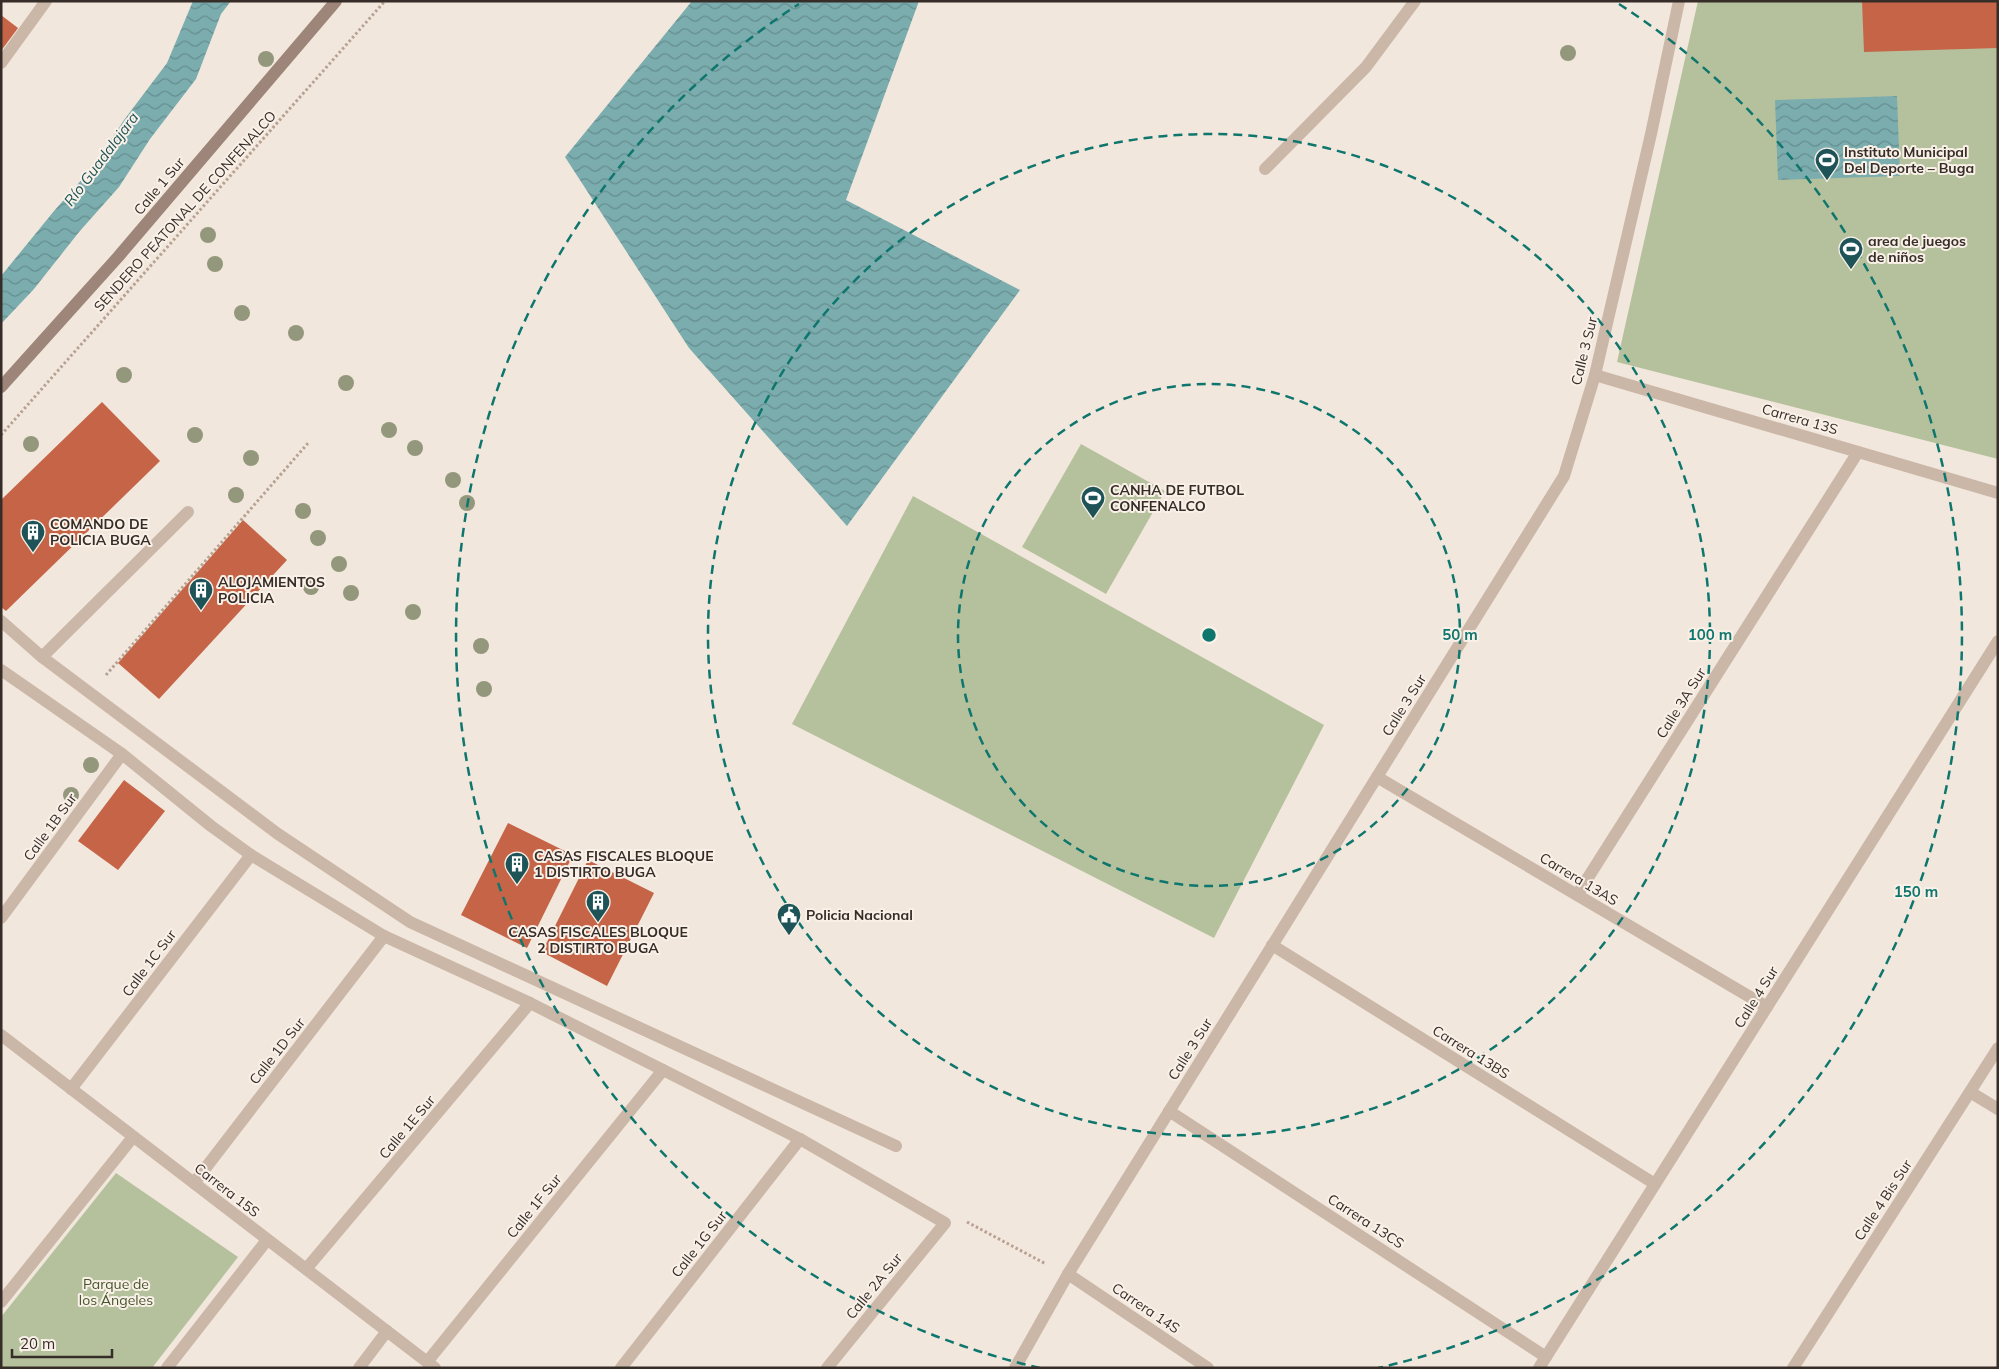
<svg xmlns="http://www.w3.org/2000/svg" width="1999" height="1369" viewBox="0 0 1999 1369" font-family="Mulish,sans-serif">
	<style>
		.green { fill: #b5c19c }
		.water { fill: url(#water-waves) }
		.building { fill: #c56447 }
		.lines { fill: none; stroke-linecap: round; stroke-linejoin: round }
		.path { stroke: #b6a192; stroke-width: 3; stroke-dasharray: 2.5 2.5; stroke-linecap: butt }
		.lane { stroke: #cab7a8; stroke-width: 12 }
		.street { stroke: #cab7a8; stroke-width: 12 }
		.secondary { stroke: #9d8679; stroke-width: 12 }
		.tree { fill: #93977b }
		.ring { fill: none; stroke: #0f766e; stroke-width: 2.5; stroke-dasharray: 9 6 }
		.labels { text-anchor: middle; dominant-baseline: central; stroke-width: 4; stroke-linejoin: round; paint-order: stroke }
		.poi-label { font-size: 14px; font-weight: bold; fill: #362c28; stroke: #f9f1e8; text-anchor: start }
		.street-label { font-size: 14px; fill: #362c28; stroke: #f9f1e8 }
		.park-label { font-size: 14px; fill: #46552c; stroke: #f9f1e8 }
		.water-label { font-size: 15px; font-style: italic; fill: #1e5458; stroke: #f9f1e8 }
		.centre { fill: #0f766e; stroke: #f9f1e8; stroke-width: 2.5 }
		.ring-label { font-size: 15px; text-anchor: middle; font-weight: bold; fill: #0f766e; stroke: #f9f1e8; stroke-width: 4; stroke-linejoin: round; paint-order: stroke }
	</style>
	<defs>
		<pattern id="water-waves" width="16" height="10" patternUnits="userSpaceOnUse" patternTransform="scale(1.25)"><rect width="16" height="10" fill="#7badaf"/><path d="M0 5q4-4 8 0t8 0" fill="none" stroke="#668d8e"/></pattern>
	</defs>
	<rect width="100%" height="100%" fill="#f2e7dc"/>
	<g class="green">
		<polygon points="1698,1 1998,1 1998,459 1617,362"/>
		<polygon points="1081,444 1165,491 1106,594 1022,547"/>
		<polygon points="913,496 1324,725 1214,938 792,724"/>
		<polygon points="116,1173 238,1257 152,1368 1,1368 1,1317"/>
	</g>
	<g class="water">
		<polygon points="193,1 231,1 221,14 196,79 150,139 119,187 79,232 34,289 1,324 1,276 54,211 93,167 124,120 167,63"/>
		<polygon points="692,1 919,1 846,200 1020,290 847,526 689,348 565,157"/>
		<polygon points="1897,96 1900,176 1778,180 1775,100"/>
	</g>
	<g class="building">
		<polygon points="1862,1 1998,1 1998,48 1864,52"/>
		<polygon points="1,15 18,28 1,51"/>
		<polygon points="102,402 160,461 6,611 1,607 1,500"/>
		<polygon points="243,520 287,560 159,699 118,663"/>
		<polygon points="124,780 165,811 118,870 78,841"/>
		<polygon points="508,823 573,855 527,948 461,915"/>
		<polygon points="588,860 654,893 607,986 542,952"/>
	</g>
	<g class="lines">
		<g class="path">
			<polyline points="1,435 385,1"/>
			<polyline points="106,675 309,442"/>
			<polyline points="967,1222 1046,1264"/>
		</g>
		<g class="lane">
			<polyline points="1,63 46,1"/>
			<polyline points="1265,169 1366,67 1415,1"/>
			<polyline points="1,621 42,657 278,834 410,922 896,1146"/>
			<polyline points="42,657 188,512"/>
		</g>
		<g class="street">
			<polyline points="1595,375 1998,493"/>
			<polyline points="1,670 122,754 211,826 251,855 384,936 530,1003 800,1139 945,1223 827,1368"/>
			<polyline points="1377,777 1767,1007"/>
			<polyline points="1577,895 1858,452"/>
			<polyline points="1,918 122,754"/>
			<polyline points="1272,945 1655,1184"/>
			<polyline points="1,1035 435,1368"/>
			<polyline points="71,1089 251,855"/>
			<polyline points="1970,1092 1998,1109"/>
			<polyline points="1169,1111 1546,1357"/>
			<polyline points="194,1183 384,936"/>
			<polyline points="306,1269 530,1003"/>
			<polyline points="1068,1274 1208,1368"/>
			<polyline points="1,1302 133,1137"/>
			<polyline points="427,1362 663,1070"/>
			<polyline points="167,1368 267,1240"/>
			<polyline points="359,1368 387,1331"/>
			<polyline points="621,1368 800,1139"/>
			<polyline points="1015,1368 1068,1274 1564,476 1595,375 1651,134 1679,1"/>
			<polyline points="1539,1368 1998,641"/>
			<polyline points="1793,1368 1998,1048"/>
		</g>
		<polyline class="secondary" points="1,387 118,257 336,1"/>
	</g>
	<g class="tree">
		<circle cx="1568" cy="53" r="8"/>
		<circle cx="266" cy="59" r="8"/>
		<circle cx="208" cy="235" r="8"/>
		<circle cx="215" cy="264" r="8"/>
		<circle cx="242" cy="313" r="8"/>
		<circle cx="296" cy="333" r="8"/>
		<circle cx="124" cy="375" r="8"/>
		<circle cx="346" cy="383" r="8"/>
		<circle cx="389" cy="430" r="8"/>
		<circle cx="195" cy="435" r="8"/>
		<circle cx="31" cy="444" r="8"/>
		<circle cx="415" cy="448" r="8"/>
		<circle cx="251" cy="458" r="8"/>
		<circle cx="453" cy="480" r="8"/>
		<circle cx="236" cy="495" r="8"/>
		<circle cx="467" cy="503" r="8"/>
		<circle cx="303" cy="511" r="8"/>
		<circle cx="318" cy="538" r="8"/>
		<circle cx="339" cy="564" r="8"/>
		<circle cx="311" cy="587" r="8"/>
		<circle cx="351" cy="593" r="8"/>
		<circle cx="413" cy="612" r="8"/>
		<circle cx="481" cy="646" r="8"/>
		<circle cx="484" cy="689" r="8"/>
		<circle cx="91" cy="765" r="8"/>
		<circle cx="71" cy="795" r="8"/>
	</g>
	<g class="ring">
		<circle cx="1209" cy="635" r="251"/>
		<circle cx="1209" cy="635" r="501"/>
		<path d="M1040 1368A752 752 0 0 1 799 4M1619 4A752 752 0 0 1 1378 1368"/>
	</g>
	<defs>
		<symbol id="stadium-pin" viewBox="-11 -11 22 30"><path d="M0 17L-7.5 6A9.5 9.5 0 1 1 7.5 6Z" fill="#1e5458" stroke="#f9f1e8"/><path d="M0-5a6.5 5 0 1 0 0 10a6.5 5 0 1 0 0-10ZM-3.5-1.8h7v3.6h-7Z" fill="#fff"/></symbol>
		<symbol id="building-pin" viewBox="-11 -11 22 30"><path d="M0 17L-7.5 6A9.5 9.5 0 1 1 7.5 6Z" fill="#1e5458" stroke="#f9f1e8"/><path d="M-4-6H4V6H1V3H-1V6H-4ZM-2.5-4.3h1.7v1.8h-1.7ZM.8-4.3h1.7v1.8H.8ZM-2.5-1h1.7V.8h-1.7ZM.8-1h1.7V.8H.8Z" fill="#fff"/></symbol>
		<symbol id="civic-pin" viewBox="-11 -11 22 30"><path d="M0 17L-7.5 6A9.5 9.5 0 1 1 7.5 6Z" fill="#1e5458" stroke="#f9f1e8"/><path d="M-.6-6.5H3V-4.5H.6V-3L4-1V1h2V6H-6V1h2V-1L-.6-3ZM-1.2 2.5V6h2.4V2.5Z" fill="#fff"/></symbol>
	</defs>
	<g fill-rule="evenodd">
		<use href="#stadium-pin" x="1813" y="146" width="28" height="38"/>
		<use href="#stadium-pin" x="1837" y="235" width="28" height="38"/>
		<use href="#stadium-pin" x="1079" y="484" width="28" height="38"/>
		<use href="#building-pin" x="19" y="518" width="28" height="38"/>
		<use href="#building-pin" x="187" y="576" width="28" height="38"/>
		<use href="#building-pin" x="503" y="850" width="28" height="38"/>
		<use href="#building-pin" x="584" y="888" width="28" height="38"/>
		<use href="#civic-pin" x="775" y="901" width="28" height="38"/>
	</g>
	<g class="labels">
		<g class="poi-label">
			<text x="1844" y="152">Instituto Municipal<tspan x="1844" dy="16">Del Deporte – Buga</tspan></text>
			<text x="1868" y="241">area de juegos<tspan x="1868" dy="16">de niños</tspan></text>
			<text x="1110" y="490">CANHA DE FUTBOL<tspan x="1110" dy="16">CONFENALCO</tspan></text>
			<text x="50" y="524">COMANDO DE<tspan x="50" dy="16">POLICIA BUGA</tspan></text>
			<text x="218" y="582">ALOJAMIENTOS<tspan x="218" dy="16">POLICIA</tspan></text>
			<text x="534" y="856">CASAS FISCALES BLOQUE<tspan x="534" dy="16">1 DISTIRTO BUGA</tspan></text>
			<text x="806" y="915">Policia Nacional</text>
			<text x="598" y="932" text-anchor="middle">CASAS FISCALES BLOQUE<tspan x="598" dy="16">2 DISTIRTO BUGA</tspan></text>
		</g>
		<g class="street-label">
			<text transform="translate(159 186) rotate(-50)">Calle 1 Sur</text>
			<text transform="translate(185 211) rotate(-48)">SENDERO PEATONAL DE CONFENALCO</text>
			<text transform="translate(1584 351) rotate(-76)">Calle 3 Sur</text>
			<text transform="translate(1800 419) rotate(16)">Carrera 13S</text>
			<text transform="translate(1681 703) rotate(-58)">Calle 3A Sur</text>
			<text transform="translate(1404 705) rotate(-58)">Calle 3 Sur</text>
			<text transform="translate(50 827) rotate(-54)">Calle 1B Sur</text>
			<text transform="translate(1579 879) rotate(31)">Carrera 13AS</text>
			<text transform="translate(149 963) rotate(-53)">Calle 1C Sur</text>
			<text transform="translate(1756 997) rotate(-58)">Calle 4 Sur</text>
			<text transform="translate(1190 1049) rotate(-58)">Calle 3 Sur</text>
			<text transform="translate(277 1051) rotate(-52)">Calle 1D Sur</text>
			<text transform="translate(1471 1052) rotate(32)">Carrera 13BS</text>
			<text transform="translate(407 1127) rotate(-50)">Calle 1E Sur</text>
			<text transform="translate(227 1190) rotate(38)">Carrera 15S</text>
			<text transform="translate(1883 1200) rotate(-57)">Calle 4 Bis Sur</text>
			<text transform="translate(534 1206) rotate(-51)">Calle 1F Sur</text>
			<text transform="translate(1366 1221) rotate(33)">Carrera 13CS</text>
			<text transform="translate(699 1244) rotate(-52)">Calle 1G Sur</text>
			<text transform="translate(874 1286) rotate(-51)">Calle 2A Sur</text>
			<text transform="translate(1146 1308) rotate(34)">Carrera 14S</text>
		</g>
		<g class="park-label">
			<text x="116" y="1284">Parque de<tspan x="116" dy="16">los Ángeles</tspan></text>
		</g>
		<g class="water-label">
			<text transform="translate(101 159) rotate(-53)">Río Guadalajara</text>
		</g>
	</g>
	<circle cx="1209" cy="635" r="8" class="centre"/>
	<g class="ring-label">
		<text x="1460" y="640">50 m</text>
		<text x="1710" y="640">100 m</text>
		<text x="1916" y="897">150 m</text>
	</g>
	<rect width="1999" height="1369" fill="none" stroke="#362c28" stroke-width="5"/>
	<path d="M12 1349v8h100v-8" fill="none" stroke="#362c28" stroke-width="2.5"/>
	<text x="20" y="1349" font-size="15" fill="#362c28" stroke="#f9f1e8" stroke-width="4" paint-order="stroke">20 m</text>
</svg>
